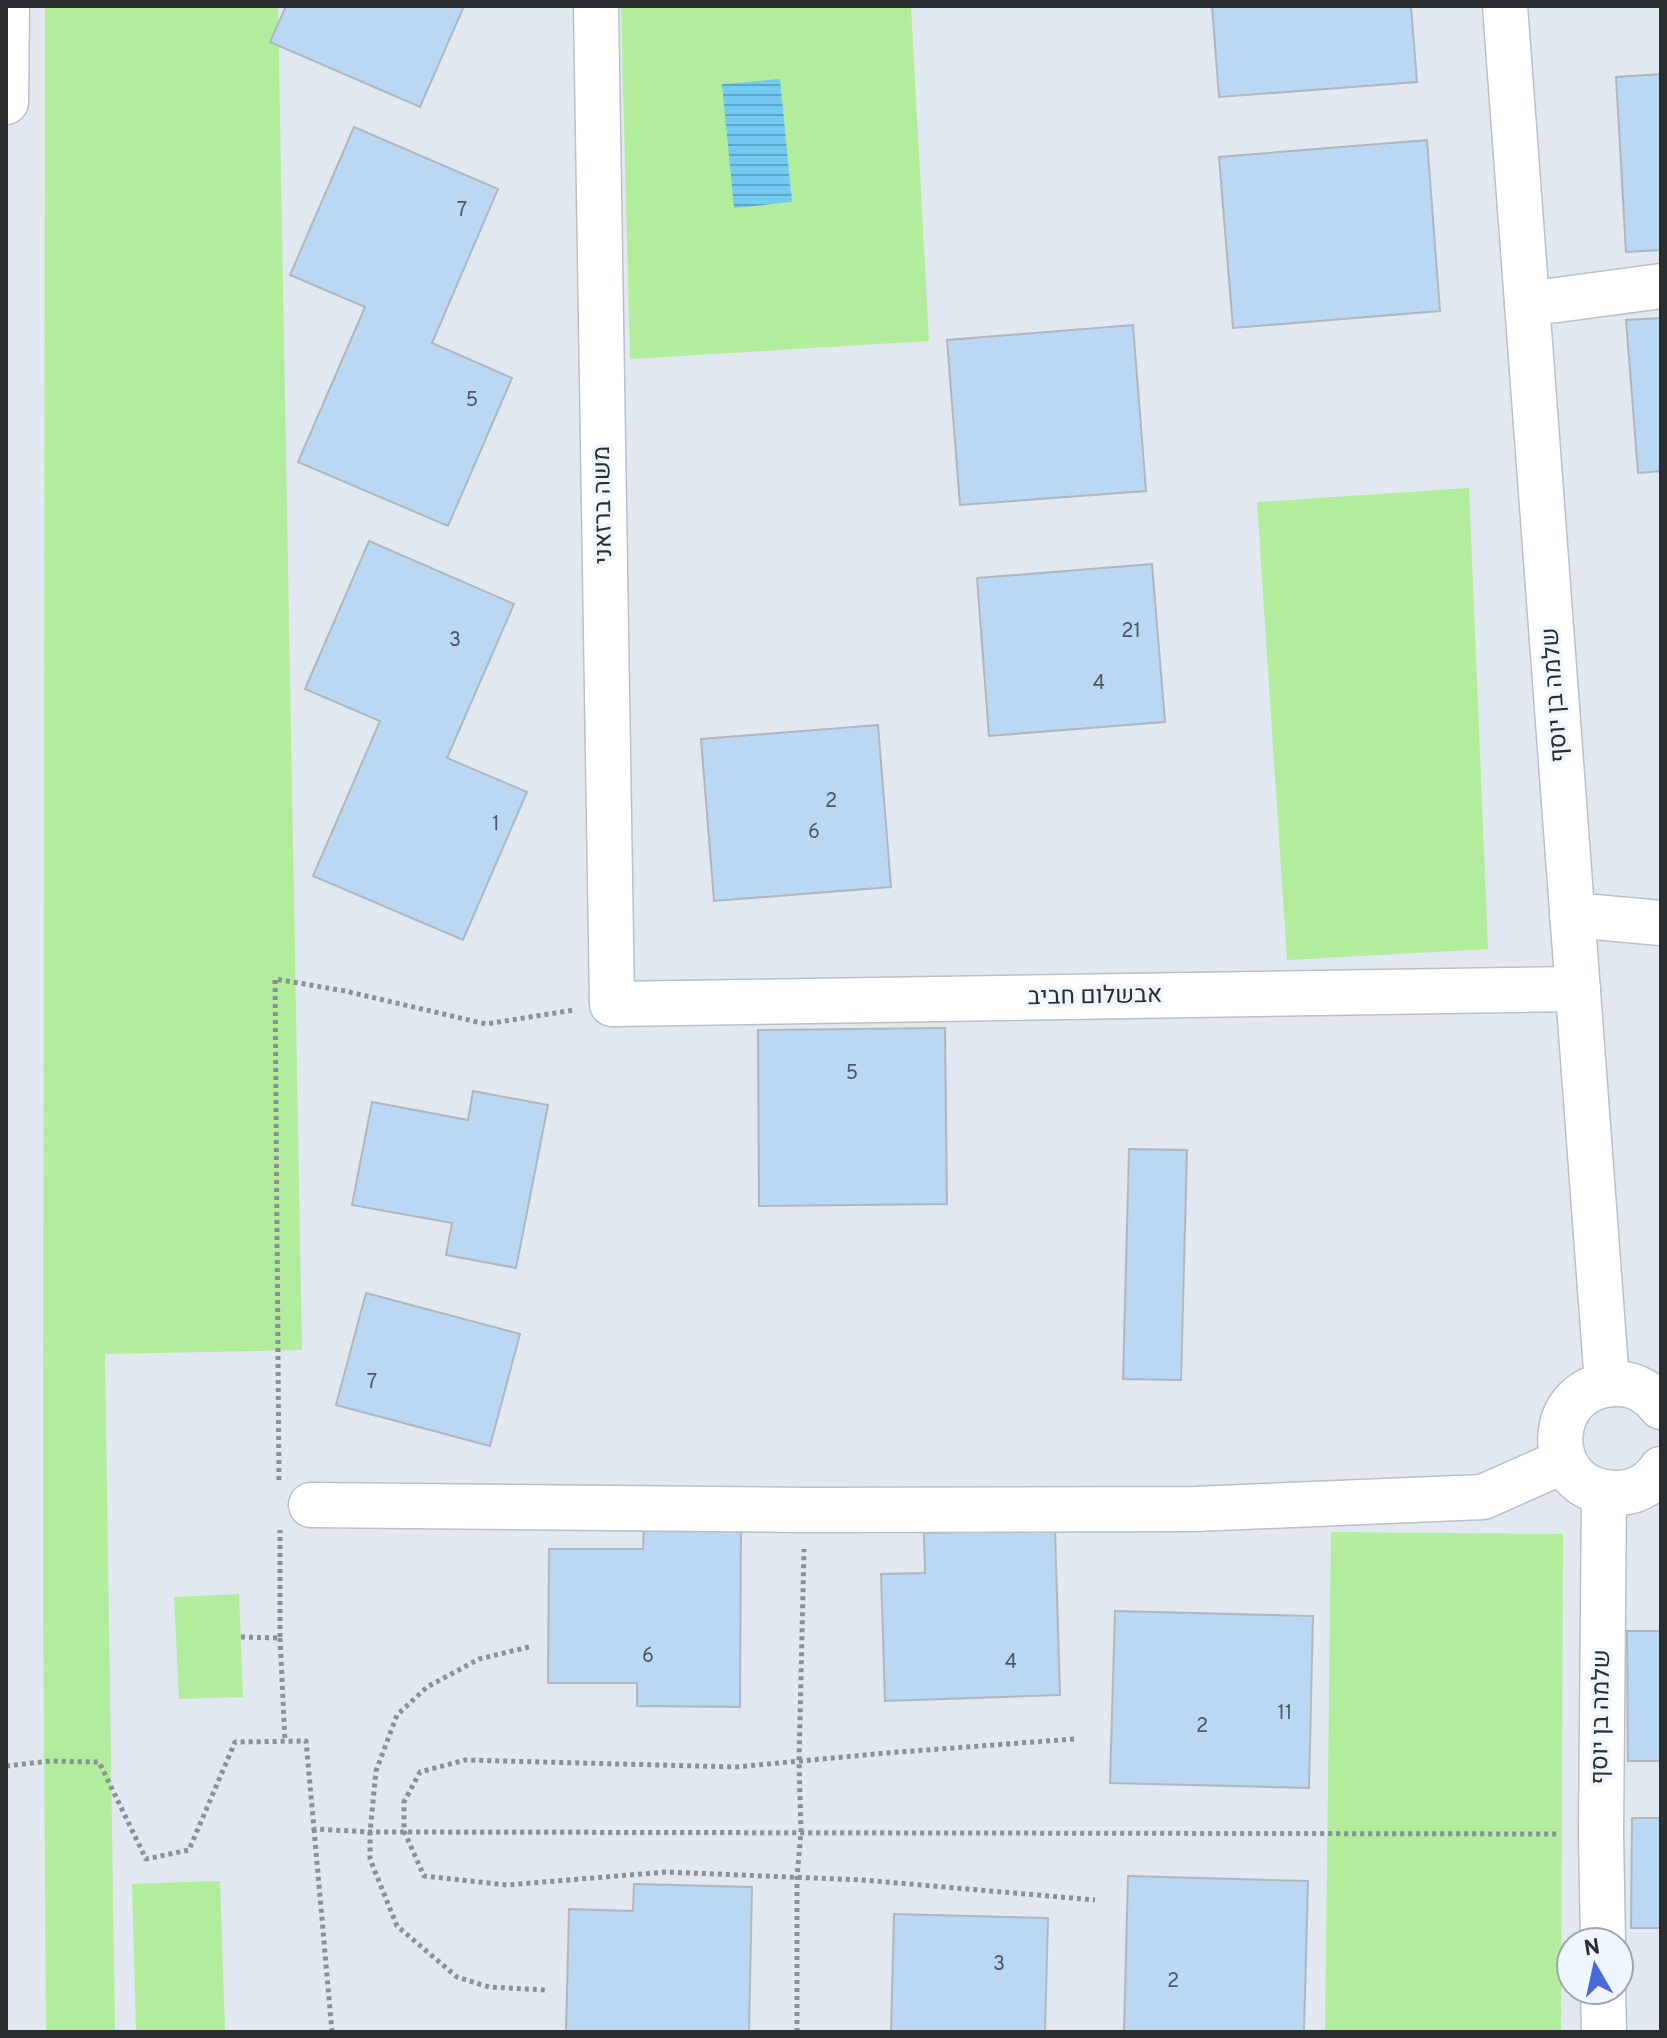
<svg xmlns="http://www.w3.org/2000/svg" width="1667" height="2038" viewBox="0 0 1667 2038" font-family="Overpass,Heebo,sans-serif">
	<style>
		.green { fill: #b2ec9d }
		.water { fill: url(#water-rules) }
		.building { fill: #bad7f4; stroke: #b1b7be; stroke-width: 2 }
		.lines { fill: none; stroke-linecap: round; stroke-linejoin: round }
		.minor-casing { stroke: #b9c0c7; stroke-width: 47 }
		.highway-casing { stroke: #b9c0c7; stroke-width: 47 }
		.path { stroke: #8c9195; stroke-width: 5; stroke-dasharray: 4 4; stroke-linecap: butt }
		.minor { stroke: #fff; stroke-width: 44 }
		.highway { stroke: #fff; stroke-width: 44 }
		.labels { text-anchor: middle; dominant-baseline: central; stroke-width: 7; stroke-linejoin: round; paint-order: stroke }
		.number-label { font-size: 20px; fill: #4f5861 }
		.street-label { font-size: 24px; fill: #2b2e30; stroke: #eff6fd }
	</style>
	<defs>
		<pattern id="water-rules" width="6" height="5" patternUnits="userSpaceOnUse" patternTransform="scale(2)"><rect width="6" height="5" fill="#73cbf4"/><path d="M0 2.5h6" fill="none" stroke="#5fa5c6"/></pattern>
	</defs>
	<rect width="100%" height="100%" fill="#e1e8ef"/>
	<g class="green">
		<polygon points="45,6 278,6 302,1350 105,1354 115,2032 46,2032 43,1584"/>
		<polygon points="621,6 911,6 929,341 630,359"/>
		<polygon points="1469,488 1488,949 1287,960 1257,502"/>
		<polygon points="1331,1532 1563,1534 1561,2032 1325,2032"/>
		<polygon points="239,1594 243,1697 179,1699 174,1597"/>
		<polygon points="220,1881 225,2032 136,2032 132,1884"/>
	</g>
	<polygon class="water" points="780,79 792,202 734,208 722,84"/>
	<g class="building">
		<polygon points="286,6 464,6 420,107 270,42"/>
		<polygon points="1212,6 1411,6 1417,82 1219,97"/>
		<polygon points="1661,74 1661,250 1626,252 1616,77"/>
		<polygon points="354,127 498,189 432,343 512,378 448,526 298,462 365,307 290,275"/>
		<polygon points="1427,140 1440,311 1233,328 1219,157"/>
		<polygon points="1661,318 1661,471 1638,473 1626,320"/>
		<polygon points="1133,325 1146,491 960,505 947,340"/>
		<polygon points="369,541 514,604 447,758 527,792 463,940 313,876 380,721 305,689"/>
		<polygon points="1152,564 1165,722 989,736 977,578"/>
		<polygon points="878,725 891,887 714,901 701,739"/>
		<polygon points="945,1028 947,1204 759,1206 758,1030"/>
		<polygon points="473,1091 548,1105 516,1268 446,1255 452,1223 352,1205 372,1102 468,1120"/>
		<polygon points="1129,1149 1187,1150 1181,1380 1123,1379"/>
		<polygon points="366,1293 520,1334 490,1446 336,1405"/>
		<polygon points="644,1523 741,1523 740,1707 637,1706 637,1683 548,1683 549,1549 643,1549"/>
		<polygon points="1055,1529 1060,1695 885,1701 881,1574 925,1573 924,1533"/>
		<polygon points="1115,1611 1313,1616 1309,1788 1110,1783"/>
		<polygon points="1627,1631 1661,1631 1661,1761 1628,1761"/>
		<polygon points="1632,1818 1661,1818 1661,1928 1631,1928"/>
		<polygon points="1128,1876 1308,1881 1304,2032 1124,2032"/>
		<polygon points="634,1884 752,1887 749,2032 566,2032 569,1909 633,1911"/>
		<polygon points="894,1914 1048,1918 1045,2032 891,2032"/>
	</g>
	<g class="lines">
		<defs>
			<g id="minor">
				<polyline points="596,6 612,1004 1578,989"/>
				<polyline points="1505,6 1607,1383"/>
				<polyline points="1527,304 1661,286"/>
				<polyline points="1572,915 1661,923"/>
				<path d="M1661,1407C1651,1394 1636,1384 1620,1384C1544,1381 1539,1490 1614,1493C1633,1494 1651,1485 1661,1469"/>
				<polyline points="311,1505 805,1510 1195,1509 1483,1497 1564,1461"/>
				<polyline points="1603,1942 1601,1834 1604,1493"/>
				<polyline points="1603,1990 1604,2032"/>
			</g>
			<polyline id="highway" points="6,102 7,6"/>
		</defs>
		<use href="#minor" class="minor-casing"/>
		<use href="#highway" class="highway-casing"/>
		<g class="path">
			<polyline points="279,1480 275,979 345,991 486,1024 574,1010"/>
			<polyline points="241,1637 280,1638 280,1530"/>
			<polyline points="280,1638 285,1741"/>
			<polyline points="529,1647 479,1659 427,1687 397,1715 376,1771 370,1832 370,1859 397,1926 457,1977 489,1987 546,1990"/>
			<polyline points="1074,1739 886,1753 736,1767 465,1760 420,1772 404,1802 404,1831 424,1876 507,1885 666,1872 863,1880 1095,1900"/>
			<polyline points="6,1766 50,1761 99,1762 146,1859 189,1850 235,1742 306,1741 314,1829 370,1832 1560,1834"/>
			<polyline points="314,1829 332,2032"/>
			<polyline points="797,2032 797,1877 801,1832 799,1761 804,1549"/>
		</g>
		<use href="#minor" class="minor"/>
		<use href="#highway" class="highway"/>
	</g>
	<g class="labels">
		<g class="number-label">
			<text x="462" y="211">7</text>
			<text x="472" y="401">5</text>
			<text x="1131" y="632">21</text>
			<text x="455" y="641">3</text>
			<text x="1099" y="684">4</text>
			<text x="831" y="802">2</text>
			<text x="496" y="825">1</text>
			<text x="814" y="833">6</text>
			<text x="852" y="1074">5</text>
			<text x="372" y="1383">7</text>
			<text x="648" y="1657">6</text>
			<text x="1011" y="1663">4</text>
			<text x="1285" y="1714">11</text>
			<text x="1202" y="1727">2</text>
			<text x="999" y="1965">3</text>
			<text x="1173" y="1982">2</text>
		</g>
		<g class="street-label">
			<text transform="translate(604 505) rotate(-91)">משה ברזאני</text>
			<text transform="translate(1556 695) rotate(-94)">שלמה בן יוסף</text>
			<text transform="translate(1095 997) rotate(-1)">אבשלום חביב</text>
			<text transform="translate(1602 1717) rotate(-89)">שלמה בן יוסף</text>
		</g>
	</g>
	<rect width="1667" height="2038" fill="none" stroke="#2b2e30" stroke-width="16"/>
	<g transform="translate(1595 1966) rotate(351)"><circle r="38" fill="#eff6fd" stroke="#a1a6ab" stroke-width="2"/>
	<path d="M0-6L14 30L0 20L-14 30Z" fill="#496ade"/>
	<text y="-12" font-size="22" font-weight="bold" text-anchor="middle" fill="#2b2e30">N</text>
	</g>
</svg>
